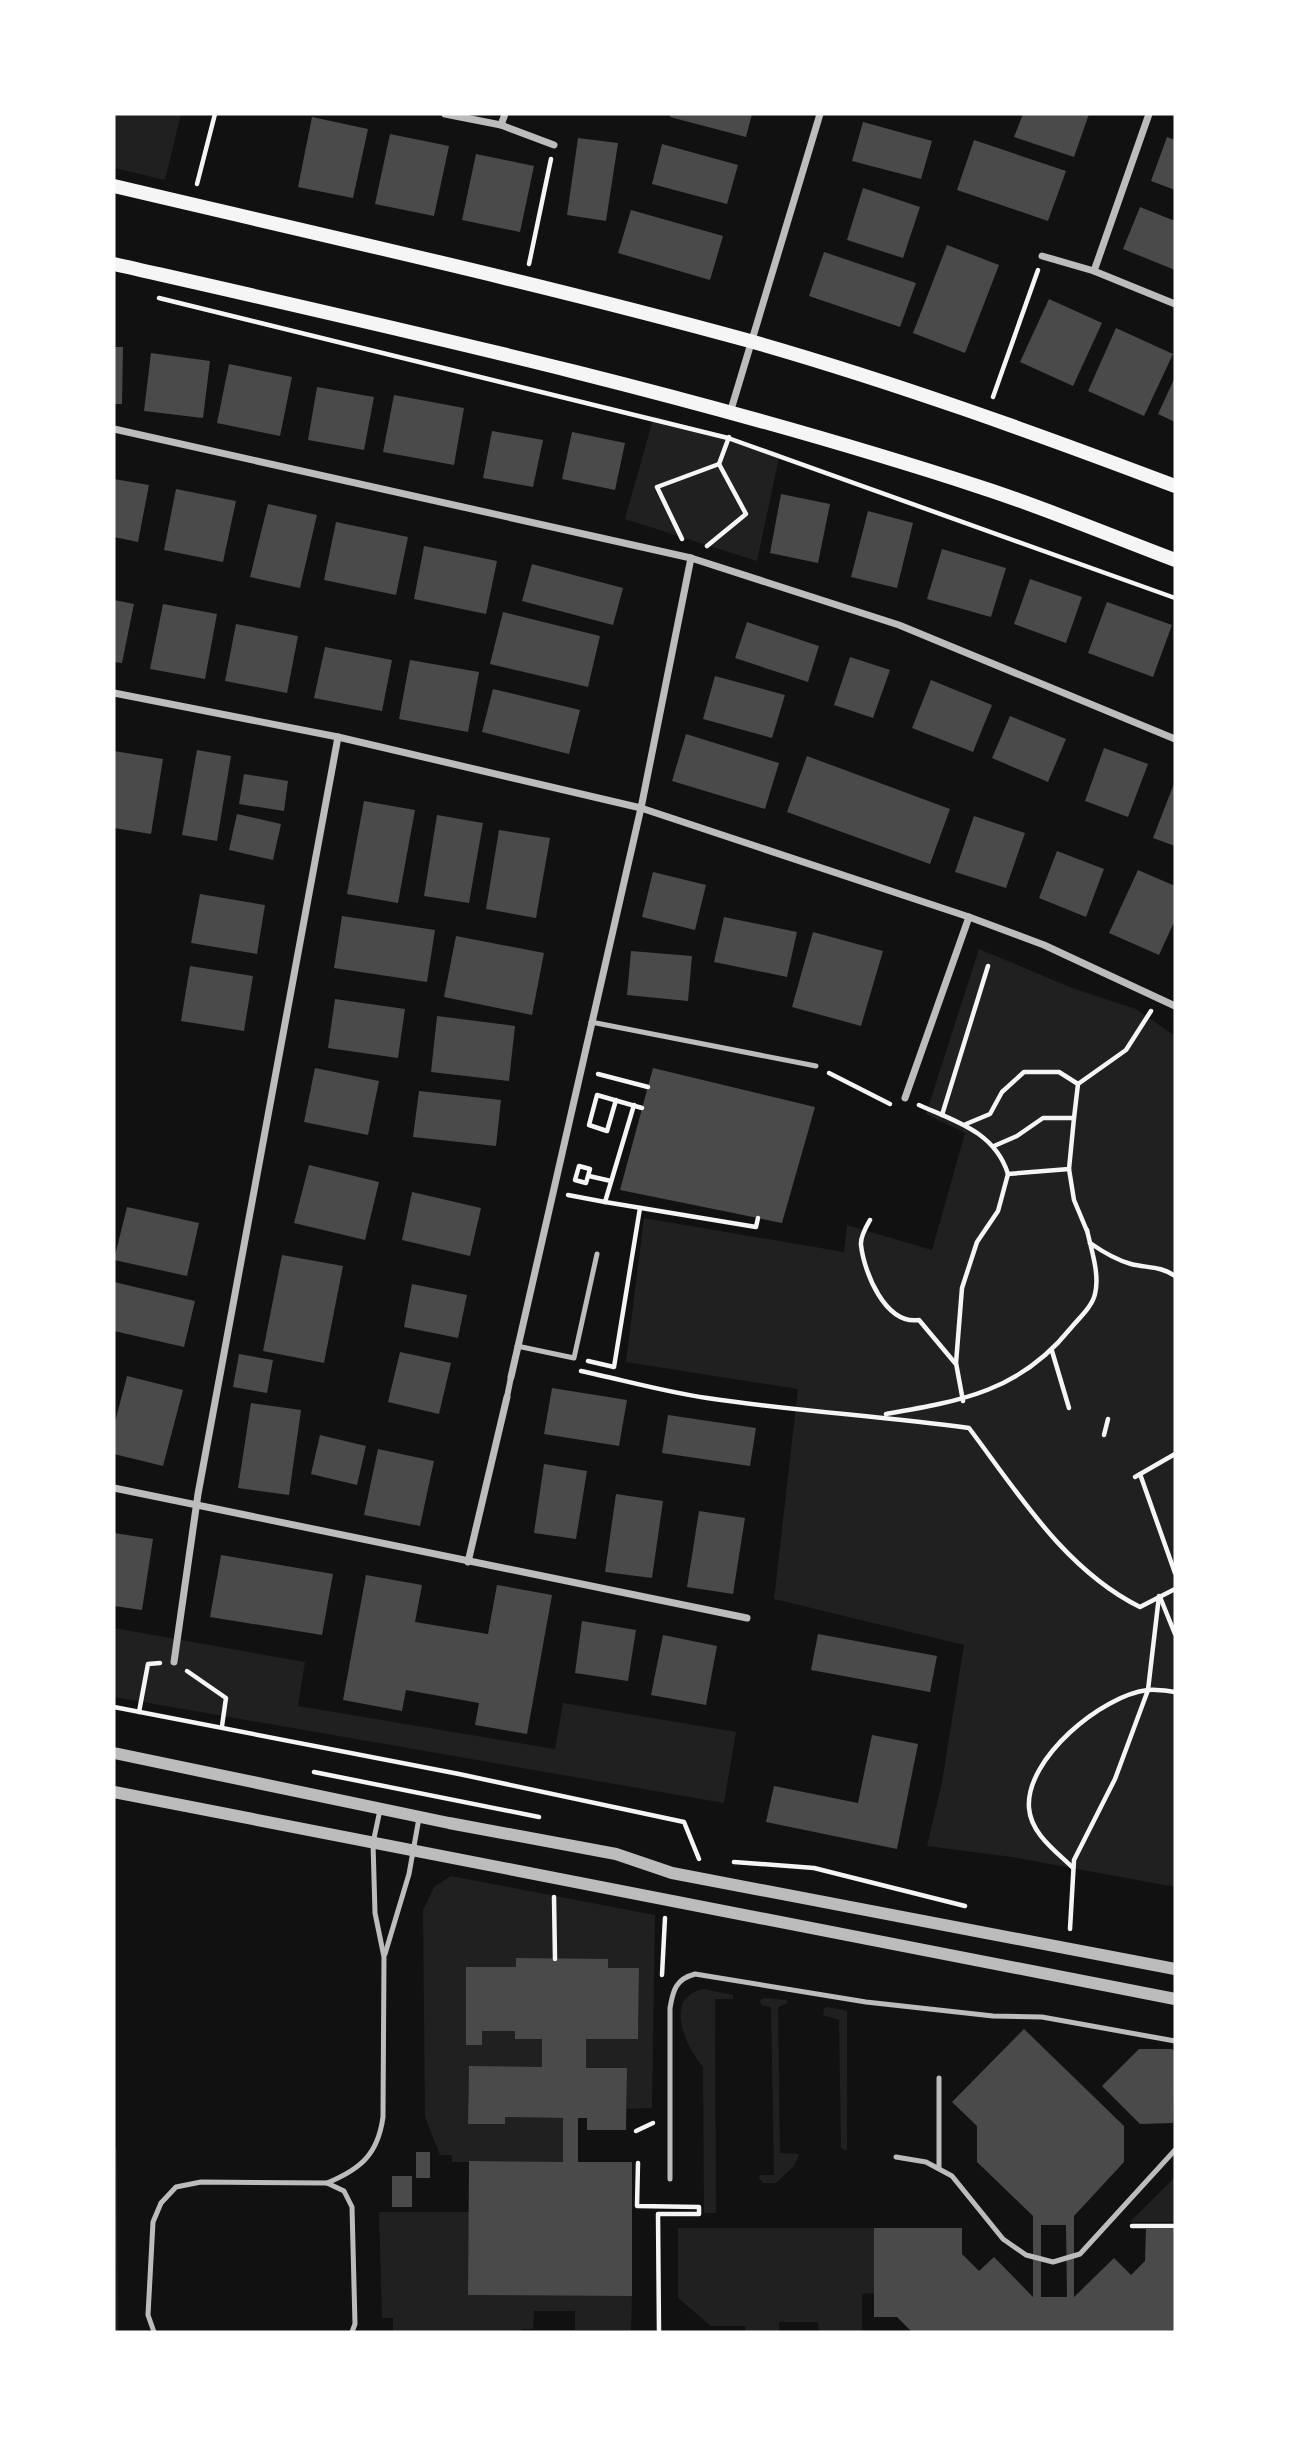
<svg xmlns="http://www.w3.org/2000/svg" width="1289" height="2446" viewBox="0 0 1289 2446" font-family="Lora,serif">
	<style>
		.green { fill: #202020 }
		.building { fill: #4a4a4a; fill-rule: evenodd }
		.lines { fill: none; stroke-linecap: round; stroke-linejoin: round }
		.path { stroke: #f5f5f5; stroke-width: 4.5 }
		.service { stroke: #bcbcbc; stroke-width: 5 }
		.pedestrian { stroke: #bcbcbc; stroke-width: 6 }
		.minor { stroke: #bcbcbc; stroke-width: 7 }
		.tertiary { stroke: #bcbcbc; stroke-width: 12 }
		.secondary { stroke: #f5f5f5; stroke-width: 14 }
	</style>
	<rect width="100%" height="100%" fill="#111"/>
	<g class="green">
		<polygon points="114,114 181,114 165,180 114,168"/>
		<polygon points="654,416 780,453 757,561 625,519"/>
		<polygon points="979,949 1072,988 1136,1009 1175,1036 1175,1887 1012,1857 927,1846 942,1782 964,1645 774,1599 798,1389 626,1362 644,1218 844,1252 847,1225 932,1250 965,1133 926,1114"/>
		<polygon points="114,1628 305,1662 298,1706 555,1749 563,1703 736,1732 724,1803 114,1697"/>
		<polygon points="451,1876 655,1915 652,2108 627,2109 626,2068 586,2068 586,2039 638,2039 639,1968 608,1968 608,1959 516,1967 466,2045 482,2045 482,2031 515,2031 516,2039 542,2039 542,2067 469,2067 468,2124 505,2124 505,2117 563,2118 563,2162 452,2162 452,2155 440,2155 425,2117 423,1910 434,1887"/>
		<path d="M704,1989L733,1995V1999H715L716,2213H704L703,2067C686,2047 662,1997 704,1989Z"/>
		<polygon points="765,1998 786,2000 788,2003 778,2007 780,2153 799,2154 794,2166 776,2183 763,2183 759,2178 760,2175 774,2175 771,2007 761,2005 760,2000"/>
		<polygon points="828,2007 847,2011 847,2151 841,2148 839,2020 823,2015 824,2008"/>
		<polygon points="114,2148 117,2148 118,2332 114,2332"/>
		<polygon points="1175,2177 1175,2222 1130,2222"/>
		<polygon points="379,2212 469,2212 468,2295 632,2296 631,2330 575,2330 575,2311 534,2311 533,2329 522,2329 521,2332 393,2332 393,2318 382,2318"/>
		<polygon points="678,2228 874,2228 874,2293 862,2294 862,2332 819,2332 818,2322 779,2322 779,2332 746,2332 745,2326 711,2326 678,2298"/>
	</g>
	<g class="building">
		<polygon points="670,114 752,114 746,137 670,117"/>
		<polygon points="1023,114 1089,114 1074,157 1014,137"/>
		<polygon points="312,117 368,129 353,198 298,187"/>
		<polygon points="863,122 932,141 921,179 852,161"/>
		<polygon points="390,134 449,146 434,216 375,204"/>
		<polygon points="1167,137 1175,140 1175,190 1151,181"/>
		<polygon points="578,138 618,143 606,221 567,215"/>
		<polygon points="974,140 1066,171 1048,221 957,190"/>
		<polygon points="662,144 738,165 727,204 652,184"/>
		<polygon points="476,154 534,166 520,232 462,220"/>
		<polygon points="863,188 920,207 903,258 847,240"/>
		<polygon points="1140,207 1175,221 1175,270 1123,249"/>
		<polygon points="631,210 723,236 710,280 618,253"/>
		<polygon points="947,245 999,265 965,353 913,333"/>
		<polygon points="824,252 916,283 900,327 809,296"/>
		<polygon points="1049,299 1102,323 1073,386 1020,362"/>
		<polygon points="1116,328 1173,354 1144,416 1088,391"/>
		<polygon points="114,347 123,347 122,404 114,404"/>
		<polygon points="151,353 210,361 203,418 144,411"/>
		<polygon points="229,364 292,377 280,436 217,423"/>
		<polygon points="1175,377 1175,422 1158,414"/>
		<polygon points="317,387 374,397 364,450 308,440"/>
		<polygon points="394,395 464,408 454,465 383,452"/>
		<polygon points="492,431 543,440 533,487 483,478"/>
		<polygon points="572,432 625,443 615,490 562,479"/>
		<polygon points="114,479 149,485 138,542 114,537"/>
		<polygon points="176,489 236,501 223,562 164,550"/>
		<polygon points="781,494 830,504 818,563 770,553"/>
		<polygon points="268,504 317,515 300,588 250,577"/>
		<polygon points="868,511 913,523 897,588 851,577"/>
		<polygon points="336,522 408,537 396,595 324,580"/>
		<polygon points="424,546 497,561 486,614 414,599"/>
		<polygon points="942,549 1006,568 991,617 927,599"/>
		<polygon points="532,564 623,588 613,625 522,601"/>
		<polygon points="1030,579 1082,597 1066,643 1014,624"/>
		<polygon points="114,600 134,604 122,663 114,662"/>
		<polygon points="1107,602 1172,625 1153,677 1088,653"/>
		<polygon points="163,604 217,614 205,679 150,669"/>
		<polygon points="503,612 600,636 588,687 490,664"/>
		<polygon points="747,622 819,646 808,682 735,658"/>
		<polygon points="236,624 298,636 287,693 225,681"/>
		<polygon points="325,647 392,660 382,711 314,698"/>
		<polygon points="850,657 890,670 873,718 834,705"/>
		<polygon points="410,660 479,672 468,732 399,719"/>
		<polygon points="715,676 785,695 772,738 703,719"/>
		<polygon points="931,680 992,705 973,752 912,728"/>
		<polygon points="493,689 580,710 569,754 482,732"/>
		<polygon points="1010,716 1066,739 1048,782 992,758"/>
		<polygon points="686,734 779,763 765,809 672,781"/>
		<polygon points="1104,748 1148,764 1128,817 1085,801"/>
		<polygon points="197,750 231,756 217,841 182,835"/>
		<polygon points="114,751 163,759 151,834 114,828"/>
		<polygon points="807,756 950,809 930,864 787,812"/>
		<polygon points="244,774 288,781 284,811 239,804"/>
		<polygon points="1175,781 1175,846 1153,838"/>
		<polygon points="364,801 415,810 398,903 347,894"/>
		<polygon points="237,814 281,824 273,860 229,850"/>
		<polygon points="437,815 483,823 469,903 424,896"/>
		<polygon points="974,816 1025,833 1006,888 955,872"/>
		<polygon points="499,830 550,838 536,918 486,909"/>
		<polygon points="1057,851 1104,869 1086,917 1039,898"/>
		<polygon points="1138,870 1175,886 1175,920 1159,955 1109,933"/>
		<polygon points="653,872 706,885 695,930 642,917"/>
		<polygon points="200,894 265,905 257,954 191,943"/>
		<polygon points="342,916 435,930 427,982 334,968"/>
		<polygon points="724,917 797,932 787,977 714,962"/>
		<polygon points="813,932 883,951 861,1026 792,1007"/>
		<polygon points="456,936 544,953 532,1015 444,997"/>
		<polygon points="631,951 692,956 688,1001 627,995"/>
		<polygon points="190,966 253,976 244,1031 181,1021"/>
		<polygon points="335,999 405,1009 398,1058 328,1048"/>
		<polygon points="437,1016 515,1026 509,1081 431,1072"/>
		<polygon points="315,1068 379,1081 368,1135 304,1122"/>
		<polygon points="653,1068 815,1107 782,1223 620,1190"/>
		<polygon points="419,1091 501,1100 496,1146 413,1137"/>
		<polygon points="309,1165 379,1182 365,1240 294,1223"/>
		<polygon points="412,1192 481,1208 470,1256 402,1240"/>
		<polygon points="127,1207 199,1223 187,1276 114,1260"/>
		<polygon points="282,1255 343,1266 324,1363 263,1351"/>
		<polygon points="114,1282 195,1301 184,1347 114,1331"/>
		<polygon points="412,1284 467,1295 458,1338 404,1327"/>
		<polygon points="400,1352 451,1363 439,1414 388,1402"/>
		<polygon points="239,1354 273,1360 267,1393 233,1387"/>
		<polygon points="127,1376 183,1390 163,1466 114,1454 114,1426"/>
		<polygon points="552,1388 627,1400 619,1446 544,1434"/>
		<polygon points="251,1403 301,1410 289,1495 238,1488"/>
		<polygon points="668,1415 756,1428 750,1466 662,1453"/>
		<polygon points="320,1435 366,1446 357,1485 311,1474"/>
		<polygon points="378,1449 434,1461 420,1526 364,1515"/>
		<polygon points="544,1464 587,1471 576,1539 534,1533"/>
		<polygon points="616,1494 663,1501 652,1578 605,1572"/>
		<polygon points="699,1511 745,1518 733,1594 687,1587"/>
		<polygon points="114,1533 153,1539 142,1610 114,1606"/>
		<polygon points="221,1555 333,1574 322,1635 210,1617"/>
		<polygon points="366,1575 422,1585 415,1622 488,1634 497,1585 552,1595 527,1734 475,1725 479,1703 406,1690 402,1711 343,1700"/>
		<polygon points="582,1621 636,1630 628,1681 575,1673"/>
		<polygon points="818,1634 937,1656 930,1692 811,1670"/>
		<polygon points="663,1635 717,1646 706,1705 651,1695"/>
		<polygon points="872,1735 918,1744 897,1849 766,1822 774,1786 858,1803"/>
		<polygon points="516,1958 608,1959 608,1968 639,1968 638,2039 586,2039 586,2068 627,2068 626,2130 587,2130 587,2118 578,2118 578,2162 632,2162 632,2296 468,2295 469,2161 563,2162 563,2118 505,2117 505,2124 468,2124 469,2066 542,2067 542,2039 515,2039 515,2031 482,2031 482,2045 466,2045 466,1967 516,1967"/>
		<path d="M1024,2029L1124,2126V2162L1074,2216V2297L1114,2258L1131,2275L1145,2261L1146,2229H1175V2332H912L897,2317H874V2228H962V2254L979,2271L994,2257L1033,2297V2216L977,2162V2126L952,2102ZM1041,2225H1066L1067,2297H1041Z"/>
		<polygon points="1139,2049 1172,2049 1175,2052 1173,2123 1140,2124 1102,2086"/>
		<rect x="416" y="2152" width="14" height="26"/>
		<rect x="392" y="2176" width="20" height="31"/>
	</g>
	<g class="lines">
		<g class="path">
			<polyline points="197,184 215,114"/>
			<polyline points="529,264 551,159"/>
			<polyline points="159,298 728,438 1175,598"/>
			<polyline points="993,397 1038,270"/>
			<polyline points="682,539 657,487 719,464 729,437"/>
			<polyline points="707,546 746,514 719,464"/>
			<polyline points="829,1073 890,1104"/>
			<polyline points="598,1074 648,1087"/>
			<polyline points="616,1100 607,1131 589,1125 597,1095 642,1108"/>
			<polyline points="634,1105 605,1202 756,1227 758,1218"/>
			<path d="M919,1105C955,1121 995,1132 1008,1174L998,1211L977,1242L962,1288L956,1363L963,1401"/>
			<polyline points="942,1115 988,966"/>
			<polyline points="966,1124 990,1114 1002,1092 1024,1072 1059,1072 1078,1084 1126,1050 1151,1011"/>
			<polyline points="994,1146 1017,1136 1043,1118 1074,1118 1078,1084"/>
			<polygon points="579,1166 590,1169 586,1183 575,1180"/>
			<polyline points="1069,1169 1074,1200 1087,1231"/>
			<polyline points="1008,1174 1069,1169 1074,1118"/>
			<polyline points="589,1176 611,1181"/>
			<polyline points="568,1195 605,1202"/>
			<path d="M870,1220C866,1227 860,1237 861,1245C864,1272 885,1325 919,1320L955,1363"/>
			<path d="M1090,1243C1103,1252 1116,1260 1131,1264C1147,1268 1161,1266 1175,1276"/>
			<polyline points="1052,1351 1069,1408"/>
			<polyline points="588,1361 614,1367 640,1208"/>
			<path d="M581,1371C623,1380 665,1392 707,1398C794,1411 882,1416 969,1428C1018,1493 1065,1570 1140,1607L1175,1589"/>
			<path d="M886,1414C961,1401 1020,1391 1070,1329C1079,1318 1092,1307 1095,1294C1100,1274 1091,1249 1087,1230"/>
			<polyline points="1104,1435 1108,1419"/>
			<polyline points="1140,1474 1175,1573"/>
			<polyline points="1135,1477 1175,1454"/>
			<polyline points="1160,1597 1175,1634"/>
			<polyline points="187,1671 226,1698 222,1726"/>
			<polyline points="114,1707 459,1774 684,1822 699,1859"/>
			<polyline points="139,1712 148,1664 160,1663"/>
			<polyline points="314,1772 539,1817"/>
			<polyline points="734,1862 814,1868 965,1906"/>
			<path d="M1073,1868C1056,1851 1031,1834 1029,1808C1025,1759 1102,1695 1148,1690C1157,1689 1167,1691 1175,1692"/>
			<polyline points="554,1897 555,1959"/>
			<polyline points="1070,1929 1074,1860 1115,1779 1148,1690 1159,1596"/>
			<polyline points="662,1975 665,1918"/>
			<polyline points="636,2131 653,2123"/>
			<polyline points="638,2163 637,2206 699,2207 699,2214 658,2214 659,2332"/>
			<polyline points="1132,2226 1175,2226"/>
		</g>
		<g class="service">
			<polyline points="591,1022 816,1066"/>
			<polyline points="517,1346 574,1358 597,1254"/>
			<polyline points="385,1954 409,1874 419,1818"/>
			<polyline points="939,2078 939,2167"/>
			<polyline points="896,2157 926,2162 952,2176 1003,2239 1026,2255 1053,2262 1080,2254 1175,2150"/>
			<path d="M670,2179V2008C673,1990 676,1979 695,1974L866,2002L993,2016L1042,2017L1175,2041"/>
			<polyline points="327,2183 344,2191 352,2207 355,2324 352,2332"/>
			<path d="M154,2332L148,2315L153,2222L161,2203L176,2187L201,2182L327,2183C361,2169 378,2154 383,2117L384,1957L375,1913L373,1843L380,1810"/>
		</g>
		<polyline class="pedestrian" points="507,1397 511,1377"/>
		<g class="minor">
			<polyline points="445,114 501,125 554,145"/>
			<polyline points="1149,114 1094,271 1175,304"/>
			<polyline points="501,125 505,114"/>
			<polyline points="1042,256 1094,271"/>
			<polyline points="730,413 820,114"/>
			<polyline points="114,429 691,558 899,625 1175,739"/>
			<polyline points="114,693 338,737 641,808 969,917 1044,945 1175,1006"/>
			<polyline points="905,1098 969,917"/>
			<polyline points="511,1377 641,808 691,558"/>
			<polyline points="114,1488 747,1618"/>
			<polyline points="468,1562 507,1397"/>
			<polyline points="174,1662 198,1494 338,737"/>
		</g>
		<g class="tertiary">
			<polyline points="114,1753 449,1823 616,1854 672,1873 1175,1969"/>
			<polyline points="114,1792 1175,1999"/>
		</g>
		<g class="secondary">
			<path d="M114,186C326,236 539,283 750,341C894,382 1035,433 1175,486"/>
			<path d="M114,264C405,330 699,395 983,488C1048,509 1111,536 1175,560"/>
		</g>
	</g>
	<rect width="1289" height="2446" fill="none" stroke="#ffffff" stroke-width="231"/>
</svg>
